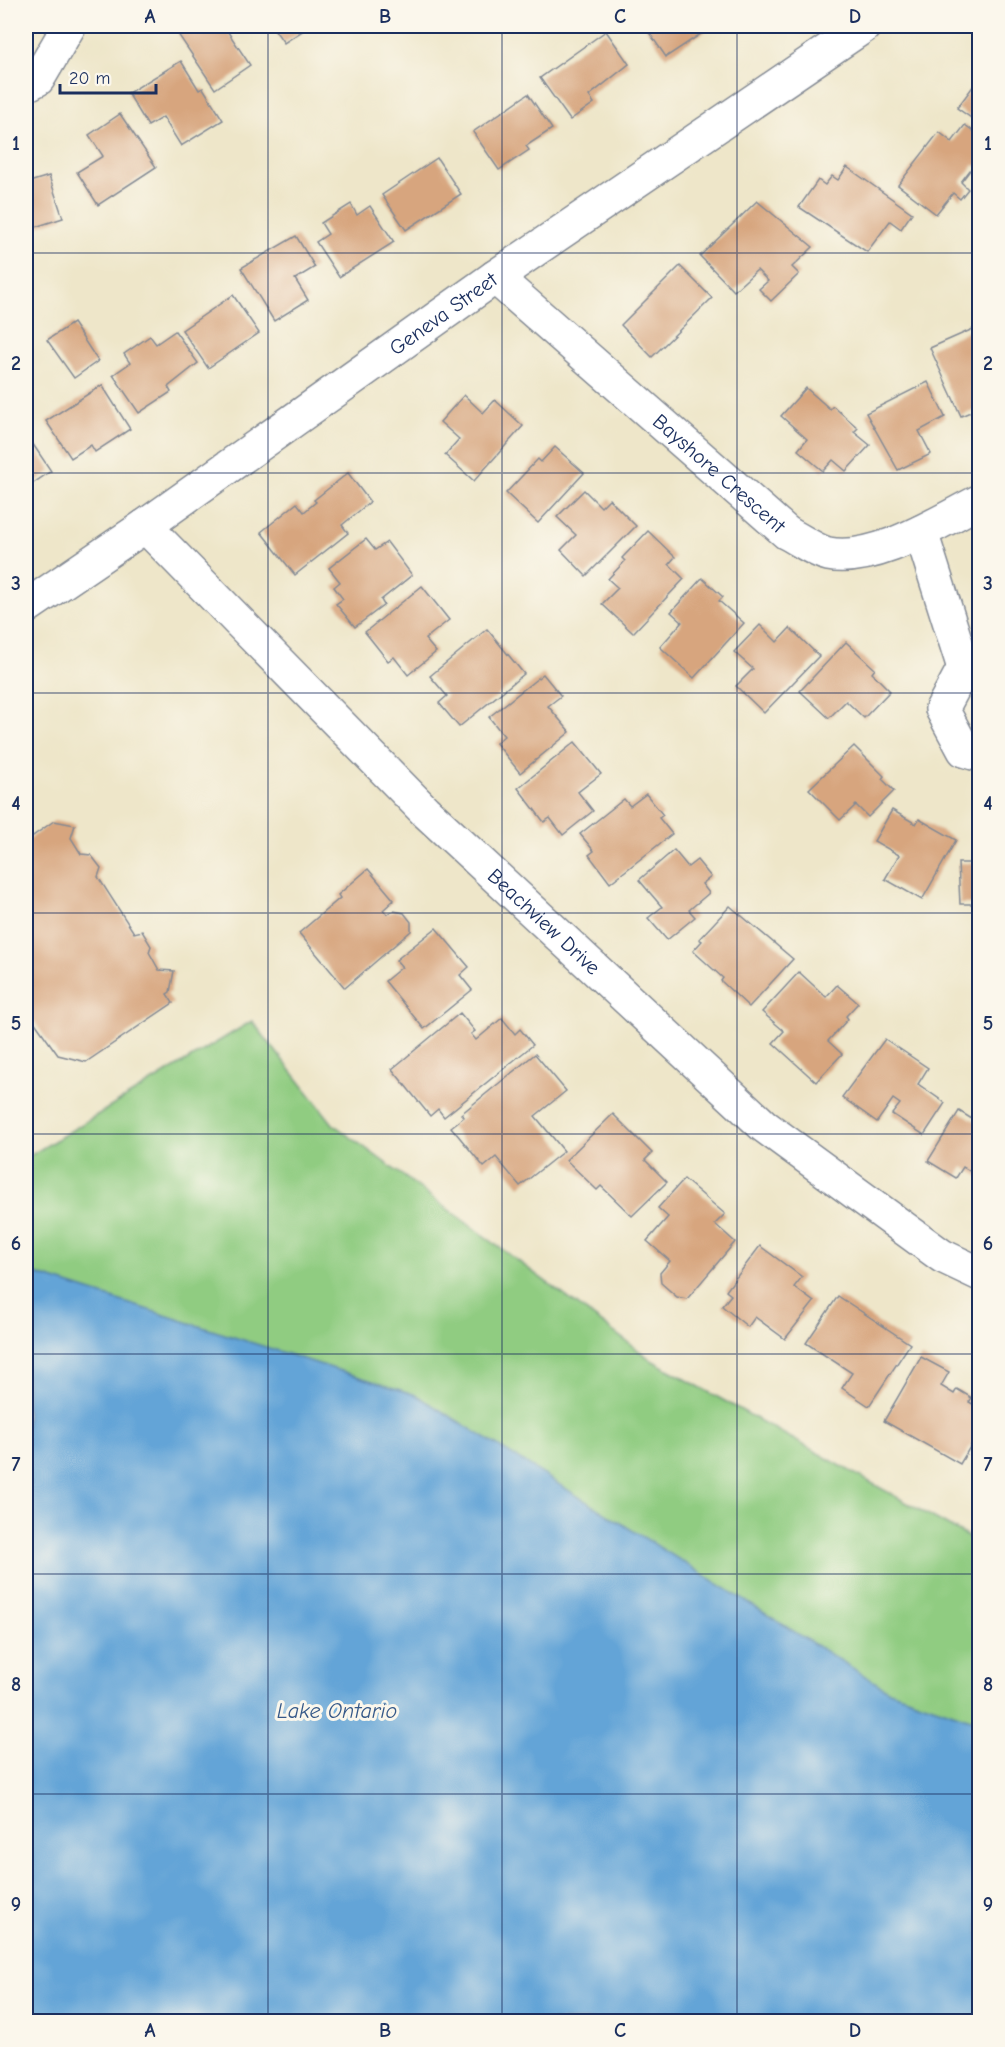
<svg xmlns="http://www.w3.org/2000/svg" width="1005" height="2047" viewBox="0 0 1005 2047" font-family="'Comic Neue',sans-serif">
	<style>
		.green { fill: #90cc81; stroke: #567e70; stroke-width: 1.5 }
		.water { fill: #64a4d7; stroke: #406a9a; stroke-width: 1.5 }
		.building { fill: #d7a57e }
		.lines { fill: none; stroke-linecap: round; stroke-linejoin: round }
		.minor-casing { stroke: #848a94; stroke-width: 36 }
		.tertiary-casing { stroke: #848a94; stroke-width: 36 }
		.minor { stroke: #fff; stroke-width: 33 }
		.tertiary { stroke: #fff; stroke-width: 33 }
		.grid { fill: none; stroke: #1b2f5e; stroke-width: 1.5; stroke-opacity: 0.55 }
		.labels { text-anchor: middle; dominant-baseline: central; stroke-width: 6; stroke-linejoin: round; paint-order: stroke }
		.street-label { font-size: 21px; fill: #1b2f5e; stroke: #fbf7ec }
		.water-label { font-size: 22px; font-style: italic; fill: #355888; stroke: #fbf7ec }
		.neatline { fill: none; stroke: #1b2f5e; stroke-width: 2 }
		.grid-label { font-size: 20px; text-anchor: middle; font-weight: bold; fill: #1b2f5e }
	</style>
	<rect width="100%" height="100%" fill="#fbf7ec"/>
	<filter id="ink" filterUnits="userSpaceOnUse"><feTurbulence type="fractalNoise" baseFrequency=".0167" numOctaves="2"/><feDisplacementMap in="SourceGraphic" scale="12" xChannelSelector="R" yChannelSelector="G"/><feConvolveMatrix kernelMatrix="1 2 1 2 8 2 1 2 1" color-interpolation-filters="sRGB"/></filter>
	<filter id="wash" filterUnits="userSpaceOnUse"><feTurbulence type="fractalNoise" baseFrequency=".008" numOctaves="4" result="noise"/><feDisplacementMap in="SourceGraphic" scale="24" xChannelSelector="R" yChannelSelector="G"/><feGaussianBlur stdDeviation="1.35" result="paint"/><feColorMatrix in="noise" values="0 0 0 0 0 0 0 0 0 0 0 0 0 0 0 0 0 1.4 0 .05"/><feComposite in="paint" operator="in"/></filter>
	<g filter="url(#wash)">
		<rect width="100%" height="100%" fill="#eee6c9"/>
		<polygon class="green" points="252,1021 333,1124 653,1361 979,1543 979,1722 889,1691 416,1395 26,1271 26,1158"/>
		<polygon class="water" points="26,1271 416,1395 889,1691 979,1722 979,2021 26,2021"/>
		<g id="blocks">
			<g class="building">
				<polygon points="190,26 224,26 250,65 215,89 178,34"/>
				<polygon points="272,26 310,26 284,43"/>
				<polygon points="649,26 713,26 666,57 646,28"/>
				<polygon points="606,31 629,64 589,96 594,103 570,120 540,78"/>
				<polygon points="181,61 199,90 203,88 223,120 181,146 163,117 148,126 128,93"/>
				<polygon points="980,77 980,124 957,108"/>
				<polygon points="528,94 552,129 526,146 529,150 499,170 473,132"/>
				<polygon points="120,114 156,167 98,205 77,172 103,156 89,135"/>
				<polygon points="965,125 980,136 980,167 974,165 961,182 968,189 960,199 953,193 936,214 898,185 939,132 952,142"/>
				<polygon points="437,158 461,194 406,230 382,195"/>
				<polygon points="847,167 912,213 901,229 890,221 867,252 799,207 818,180 825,185 832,176 838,180"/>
				<polygon points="49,176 63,218 26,230 26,183"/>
				<polygon points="757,201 813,247 792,267 799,274 771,301 759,289 768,281 757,270 734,291 700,256"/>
				<polygon points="351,204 357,215 370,206 394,242 339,277 316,242 328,234 321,223"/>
				<polygon points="296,236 315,267 295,279 308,300 274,321 241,268"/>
				<polygon points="680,266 712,298 652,357 621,325"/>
				<polygon points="233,295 259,333 208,368 182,330"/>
				<polygon points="73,323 98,361 74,378 47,340"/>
				<polygon points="973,329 980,344 980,408 961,416 930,348"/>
				<polygon points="175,331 198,363 168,387 171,392 139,413 113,375 130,363 124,354 150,336 156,344"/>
				<polygon points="928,382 945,417 919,431 931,454 898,470 866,413"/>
				<polygon points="102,385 130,429 95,452 91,445 71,458 46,421"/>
				<polygon points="806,388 830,409 833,406 858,428 854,432 870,445 846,471 833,460 823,471 798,450 807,439 781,416"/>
				<polygon points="464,395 483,413 495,400 523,426 474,481 445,455 459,439 440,422"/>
				<polygon points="26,434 51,471 26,488"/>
				<polygon points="555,447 584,473 538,523 506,493 538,459 541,462"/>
				<polygon points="348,473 370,502 342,525 348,533 295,575 261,532 297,503 304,512 316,502 314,500"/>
				<polygon points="584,490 601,507 609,499 636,526 586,576 561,550 576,535 557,517"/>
				<polygon points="648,531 675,557 669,564 684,579 633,633 602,604 618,588 608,579 625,561 622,558"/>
				<polygon points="366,539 375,550 387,542 412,575 381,600 384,605 355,627 336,604 343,599 334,587 340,582 329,568"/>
				<polygon points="702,578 723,597 719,601 744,623 694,678 660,647 682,622 671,612"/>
				<polygon points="422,586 449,620 425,639 436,652 408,675 394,657 388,661 365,632"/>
				<polygon points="760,625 777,642 790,628 819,656 764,713 736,686 753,669 734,652"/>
				<polygon points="487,629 524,674 459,727 439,703 447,696 430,676"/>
				<polygon points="846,642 875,669 872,673 890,691 864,718 846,701 829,718 800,691"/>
				<polygon points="543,674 561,696 548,706 570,732 520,773 496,743 504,736 489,717"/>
				<polygon points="575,742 601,774 578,792 593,811 563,835 550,818 544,822 518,788"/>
				<polygon points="854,746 884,776 882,779 894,791 868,817 856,805 840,820 809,789"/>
				<polygon points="646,794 663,815 659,818 672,834 610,883 589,855 594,851 580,834 624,799 630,806"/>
				<polygon points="892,810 916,824 919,819 956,840 922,900 885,879 899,855 874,841"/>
				<polygon points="54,821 75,825 71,838 81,854 91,855 101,868 98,877 134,933 142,931 151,946 149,952 159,970 174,971 170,992 167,994 173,1003 86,1062 58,1055 26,1010 26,841"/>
				<polygon points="674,850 688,867 697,860 711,877 702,884 709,893 689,910 695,917 667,940 648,918 662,907 639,880"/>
				<polygon points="958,863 980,863 980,904 960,904"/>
				<polygon points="368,869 394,900 383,910 387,914 394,911 404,913 411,922 411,931 345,988 299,933 340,898 338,895"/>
				<polygon points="730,906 793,959 749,1007 721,981 723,978 693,951 702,941 699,939"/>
				<polygon points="436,928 469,967 460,975 472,990 424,1029 385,981 402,967 396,960"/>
				<polygon points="799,972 826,997 837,985 858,1003 846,1016 848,1019 828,1041 842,1054 816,1082 773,1043 784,1031 762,1012"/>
				<polygon points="460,1013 475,1031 471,1034 476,1040 502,1018 515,1034 520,1029 533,1045 444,1117 438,1109 430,1116 392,1069"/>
				<polygon points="885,1039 928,1068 918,1084 945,1103 924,1135 892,1114 900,1104 893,1099 877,1122 842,1097"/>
				<polygon points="535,1054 566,1091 535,1116 564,1151 520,1186 496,1157 484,1167 451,1127 464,1117 461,1114"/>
				<polygon points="959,1111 980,1124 980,1177 963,1167 956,1178 928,1161"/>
				<polygon points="613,1114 652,1153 645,1160 667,1182 632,1216 601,1186 597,1190 566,1160"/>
				<polygon points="684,1179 725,1214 715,1224 735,1242 687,1299 677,1297 661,1283 660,1273 670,1261 647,1241 668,1217 658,1208"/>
				<polygon points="760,1246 802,1277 794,1287 814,1302 785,1339 755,1317 748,1327 722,1306 731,1295 726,1291"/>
				<polygon points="838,1296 910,1344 869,1406 842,1388 852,1373 806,1343"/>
				<polygon points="921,1357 949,1372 941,1386 954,1394 957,1389 972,1398 969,1402 980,1408 980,1430 960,1464 884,1421"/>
			</g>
		</g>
	</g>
	<g filter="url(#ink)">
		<use href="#blocks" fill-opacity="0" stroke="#848a94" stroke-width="1.5"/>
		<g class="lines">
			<defs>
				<g id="minor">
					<polyline points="26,85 38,79 69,26"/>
					<path id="s1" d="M495,277L787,533C799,539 815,551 828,554C876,563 938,522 980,501"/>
					<polyline points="921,532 964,668"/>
					<path id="s2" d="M26,607L145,526L425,811L764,1126L942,1256L980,1274"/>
					<polyline points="980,662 964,668 942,709 964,750 980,755"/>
				</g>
				<g id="tertiary">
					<path id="s3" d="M145,526L495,277L864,26"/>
				</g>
			</defs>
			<use href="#minor" class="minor-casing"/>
			<use href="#tertiary" class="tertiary-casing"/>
			<use href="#minor" class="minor"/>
			<use href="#tertiary" class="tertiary"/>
		</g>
	</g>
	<path class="grid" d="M268,26V2022M502,26V2022M737,26V2022M26,253H980M26,473H980M26,693H980M26,913H980M26,1134H980M26,1354H980M26,1574H980M26,1794H980"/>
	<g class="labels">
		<g class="street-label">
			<text stroke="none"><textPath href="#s3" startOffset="366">Geneva Street</textPath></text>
			<text stroke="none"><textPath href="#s1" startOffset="298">Bayshore Crescent</textPath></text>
			<text stroke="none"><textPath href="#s2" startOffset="706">Beachview Drive</textPath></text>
		</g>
		<g class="water-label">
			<text x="337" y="1711">Lake Ontario</text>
		</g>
	</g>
	<rect width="1005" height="2047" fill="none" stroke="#fbf7ec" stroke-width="66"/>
	<path d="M60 84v9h96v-9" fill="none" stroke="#1b2f5e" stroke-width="3"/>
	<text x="69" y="84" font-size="18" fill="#1b2f5e" stroke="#fbf7ec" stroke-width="4.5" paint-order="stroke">20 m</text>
	<rect x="33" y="33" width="939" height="1981" class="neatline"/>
	<g class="grid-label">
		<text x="150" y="23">A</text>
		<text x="385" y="23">B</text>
		<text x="620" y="23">C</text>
		<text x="855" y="23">D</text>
		<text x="16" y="150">1</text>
		<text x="988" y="150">1</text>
		<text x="16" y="370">2</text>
		<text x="988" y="370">2</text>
		<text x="16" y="590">3</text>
		<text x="988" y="590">3</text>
		<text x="16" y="810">4</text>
		<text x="988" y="810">4</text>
		<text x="16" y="1030">5</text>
		<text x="988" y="1030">5</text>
		<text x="16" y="1250">6</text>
		<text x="988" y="1250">6</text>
		<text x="16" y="1471">7</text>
		<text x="988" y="1471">7</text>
		<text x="16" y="1691">8</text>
		<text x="988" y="1691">8</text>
		<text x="16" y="1911">9</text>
		<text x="988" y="1911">9</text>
		<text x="150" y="2037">A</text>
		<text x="385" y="2037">B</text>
		<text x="620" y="2037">C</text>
		<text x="855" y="2037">D</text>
	</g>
</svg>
